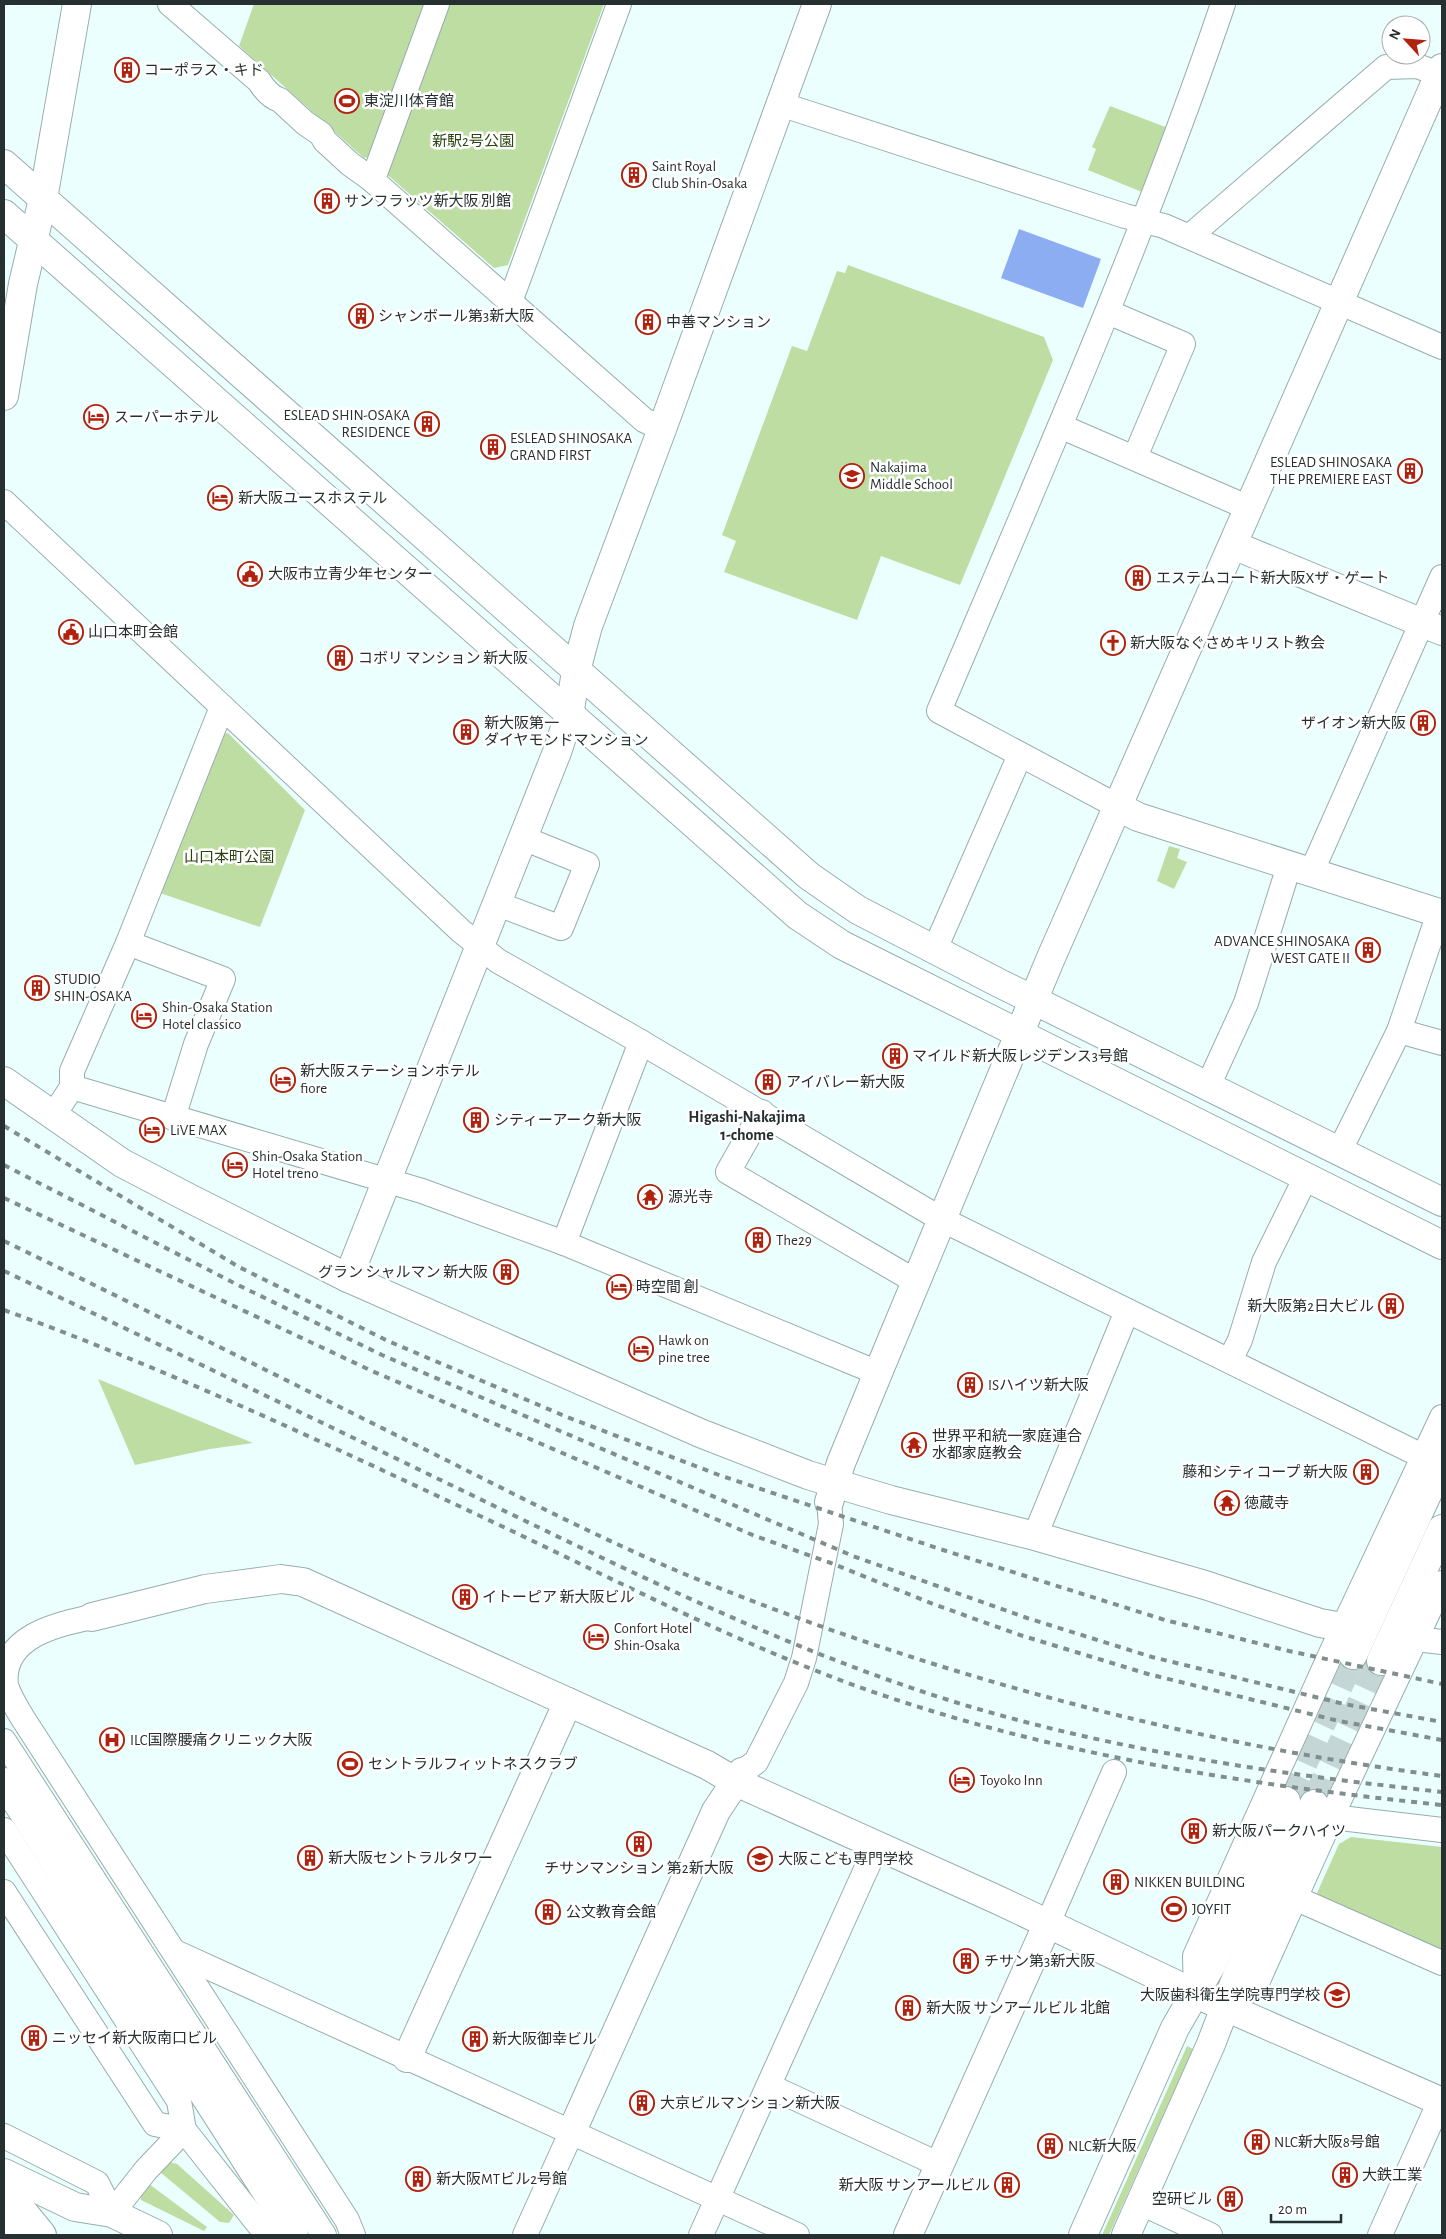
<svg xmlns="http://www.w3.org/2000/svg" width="1446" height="2239" viewBox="0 0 1446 2239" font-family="'Alegreya Sans','Noto Sans JP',sans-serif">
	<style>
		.green { fill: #bedda2 }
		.water { fill: #8cadf2 }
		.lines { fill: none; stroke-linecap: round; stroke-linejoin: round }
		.tertiary-tunnel { stroke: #c5d6d6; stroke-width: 28; stroke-dasharray: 28 14; stroke-linecap: butt }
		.minor-casing { stroke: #97adad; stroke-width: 26 }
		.tertiary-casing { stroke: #97adad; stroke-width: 30 }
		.trunk-casing { stroke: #97adad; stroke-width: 30 }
		.minor { stroke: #fff; stroke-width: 24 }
		.tertiary { stroke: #fff; stroke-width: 28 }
		.trunk { stroke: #fff; stroke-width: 28 }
		.rail { stroke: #808e8e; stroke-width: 4; stroke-dasharray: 6 6; stroke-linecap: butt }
		.labels { text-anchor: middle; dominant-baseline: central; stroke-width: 5; stroke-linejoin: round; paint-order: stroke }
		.poi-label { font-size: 15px; fill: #273030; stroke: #fff; text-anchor: start }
		.park-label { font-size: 15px; fill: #2b430f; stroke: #fff }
		.neighbourhood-label { font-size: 16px; font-weight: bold; fill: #273030; stroke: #fff }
	</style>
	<rect width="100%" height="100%" fill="#ecffff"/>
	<g class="green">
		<polygon points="254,4 429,4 373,156 364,158 239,46"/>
		<polygon points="444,4 604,4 508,265 494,268 382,170"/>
		<polygon points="1110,106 1168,128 1142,192 1088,170 1096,149 1092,147"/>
		<polygon points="848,265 1044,337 1053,360 960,585 881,556 857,620 724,572 736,541 722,535 792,346 807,351 837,271 845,273"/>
		<polygon points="228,733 305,810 260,927 157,892 218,735"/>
		<polygon points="1169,846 1180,849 1177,858 1187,862 1174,889 1157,881"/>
		<polygon points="98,1379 253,1443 210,1449 135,1465"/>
		<polygon points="1351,1837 1442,1847 1442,1956 1320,1902 1317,1893 1339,1844"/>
		<polygon points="1187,2046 1193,2049 1109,2235 1102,2235"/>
		<polygon points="170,2162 177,2164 234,2215 229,2223 220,2222 160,2172"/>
		<polygon points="149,2184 207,2227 204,2231 141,2200 140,2194"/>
	</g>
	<polygon class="water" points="1019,229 1101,259 1083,308 1001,278"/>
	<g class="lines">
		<g class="tertiary-tunnel">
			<polyline points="1286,1801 1353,1655"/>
			<polyline points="1314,1804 1381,1661"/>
		</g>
		<defs>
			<g id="minor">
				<path d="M170,4L259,81C264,89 270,97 280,100L305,123L321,134L325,141L350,164L371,179L644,420L662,429"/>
				<polyline points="780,104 1125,216 1164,226 1442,347"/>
				<polyline points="371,179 376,171 437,4"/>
				<polyline points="1190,236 1386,67 1417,66 1439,74"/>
				<polyline points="510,302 619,4"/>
				<polyline points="1108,312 1183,344 1135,457"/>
				<polyline points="1060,426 1249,508"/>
				<polyline points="4,502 461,931 498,961 627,1034 941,1219 1424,1457"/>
				<path d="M1117,806L939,711C1038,477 1141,245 1223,4"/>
				<polyline points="1311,873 1442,577"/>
				<polyline points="498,904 561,928 587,864 523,838"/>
				<polyline points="128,943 223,979 196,1044 173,1118"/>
				<polyline points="935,949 1020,755"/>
				<polyline points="1399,1031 1442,1043"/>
				<polyline points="1208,1086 1246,1003 1289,866"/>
				<polyline points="72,1087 422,1191 564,1243 878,1373"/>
				<polyline points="762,1112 728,1172 915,1281"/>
				<polyline points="53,1116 72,1087 72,1071 128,943 222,707"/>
				<polyline points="1339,1152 1399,1031 1439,913"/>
				<polyline points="564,1243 641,1042"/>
				<polyline points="1230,1360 1240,1340 1264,1262 1306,1177"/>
				<polyline points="1035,1536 1127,1311"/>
				<path d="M92,1617C57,1624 0,1637 6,1685C9,1696 16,1707 22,1717L347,2220L353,2235"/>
				<polyline points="1416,1639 1442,1642"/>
				<polyline points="4,1741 324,2235"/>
				<polyline points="742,1772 756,1762 796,1683 804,1658 831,1524 829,1502"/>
				<polyline points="1332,1817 1442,1830"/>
				<polyline points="4,1830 179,2101 184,2130 267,2235"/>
				<polyline points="4,1892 155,2124 184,2130"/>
				<polyline points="1295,1898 1442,1963"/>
				<polyline points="1048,1923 1114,1772"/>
				<polyline points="175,1952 797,2235"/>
				<polyline points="1196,1994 1195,1956 1332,1651 1442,1417"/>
				<polyline points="1226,2007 1256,1985 1336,1807 1442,1583"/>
				<polyline points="769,2086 940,2165"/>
				<polyline points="4,2136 97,2183 112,2213 146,2170 184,2130"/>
				<polyline points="1141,2203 1210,2235"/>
				<polyline points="525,2235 571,2133"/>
				<polyline points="701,2235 877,1845"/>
				<polyline points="1380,2235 1440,2101"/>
			</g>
			<g id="tertiary">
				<polyline points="4,164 809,876 858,910 999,983 1442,1202"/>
				<polyline points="4,214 797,915 842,945 1442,1245"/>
				<polyline points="4,396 23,284 43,199 77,4"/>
				<polyline points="1233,545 1442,631"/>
				<polyline points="1117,806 1138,817 1442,914"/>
				<polyline points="4,1081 122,1163 189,1198 348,1278 700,1433 808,1475 834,1483 891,1500 1035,1536 1205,1585 1320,1623 1343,1627"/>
				<polyline points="348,1278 557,752 569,716 576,671 588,626 662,429 817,4"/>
				<polyline points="829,1502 841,1463 878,1373 1050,960 1442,68"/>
				<polyline points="92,1617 205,1589 281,1579 303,1582 707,1765 736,1782 998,1900 1196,1994 1442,2102"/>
				<polyline points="1353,1655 1442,1462"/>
				<polyline points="1381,1661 1442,1529"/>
				<polyline points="407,2058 568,1702"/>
				<polyline points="571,2133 716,1811 742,1772"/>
				<polyline points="908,2235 1048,1923"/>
				<polyline points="1083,2235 1175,2028 1212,1964 1286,1801"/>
				<polyline points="1126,2235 1211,2044 1237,1976 1314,1804"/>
			</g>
			<g id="trunk">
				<polyline points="4,1782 294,2235"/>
				<polyline points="4,2173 75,2207 112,2213 158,2235"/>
				<polyline points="4,2188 42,2235"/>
				<polyline points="4,2221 34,2235"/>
			</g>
		</defs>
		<use href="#minor" class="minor-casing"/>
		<use href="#tertiary" class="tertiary-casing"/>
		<use href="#trunk" class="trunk-casing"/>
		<use href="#minor" class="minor"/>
		<use href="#tertiary" class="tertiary"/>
		<use href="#trunk" class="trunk"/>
		<g class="rail">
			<polyline points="4,1126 239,1267 388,1341 567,1417 719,1475 943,1550 1165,1620 1289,1651 1442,1684"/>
			<polyline points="4,1165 236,1284 382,1355 853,1556 1027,1618 1152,1657 1344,1704 1442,1722"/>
			<polyline points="4,1198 372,1371 755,1536 831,1563 933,1604 1020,1635 1148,1674 1339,1721 1442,1740"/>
			<path d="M4,1241C136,1305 268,1371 400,1437C495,1484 589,1534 687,1575C928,1674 1183,1742 1442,1776"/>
			<path d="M4,1271C165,1347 325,1424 486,1502C648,1580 811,1661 985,1711C1136,1754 1287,1775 1442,1792"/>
			<path d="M4,1310C178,1373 344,1452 512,1531C623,1584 732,1640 848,1683C1040,1753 1240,1784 1442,1805"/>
		</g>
	</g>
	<defs>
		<symbol id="building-ring" viewBox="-11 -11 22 22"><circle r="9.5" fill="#fff" stroke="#b0220e" stroke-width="1.5"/><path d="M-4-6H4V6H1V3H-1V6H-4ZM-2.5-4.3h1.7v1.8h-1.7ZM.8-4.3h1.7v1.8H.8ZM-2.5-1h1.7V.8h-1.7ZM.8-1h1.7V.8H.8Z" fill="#b0220e"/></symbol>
		<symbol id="stadium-ring" viewBox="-11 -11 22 22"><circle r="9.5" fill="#fff" stroke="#b0220e" stroke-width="1.5"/><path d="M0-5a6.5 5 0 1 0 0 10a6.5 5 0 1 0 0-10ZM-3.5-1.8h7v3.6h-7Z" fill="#b0220e"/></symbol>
		<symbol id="hotel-ring" viewBox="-11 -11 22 22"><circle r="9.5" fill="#fff" stroke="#b0220e" stroke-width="1.5"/><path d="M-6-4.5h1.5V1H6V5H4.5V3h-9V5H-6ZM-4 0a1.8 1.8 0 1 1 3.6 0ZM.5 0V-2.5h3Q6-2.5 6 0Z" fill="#b0220e"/></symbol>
		<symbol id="school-ring" viewBox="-11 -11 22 22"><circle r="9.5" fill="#fff" stroke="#b0220e" stroke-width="1.5"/><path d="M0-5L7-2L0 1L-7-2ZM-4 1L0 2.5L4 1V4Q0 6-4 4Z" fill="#b0220e"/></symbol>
		<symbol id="civic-ring" viewBox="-11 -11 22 22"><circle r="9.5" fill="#fff" stroke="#b0220e" stroke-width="1.5"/><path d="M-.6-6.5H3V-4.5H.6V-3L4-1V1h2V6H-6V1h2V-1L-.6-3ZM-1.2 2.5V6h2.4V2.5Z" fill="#b0220e"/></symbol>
		<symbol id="church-ring" viewBox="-11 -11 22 22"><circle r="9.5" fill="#fff" stroke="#b0220e" stroke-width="1.5"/><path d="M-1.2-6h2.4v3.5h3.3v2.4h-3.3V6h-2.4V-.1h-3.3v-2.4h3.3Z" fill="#b0220e"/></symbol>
		<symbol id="temple-ring" viewBox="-11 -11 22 22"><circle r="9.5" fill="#fff" stroke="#b0220e" stroke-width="1.5"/><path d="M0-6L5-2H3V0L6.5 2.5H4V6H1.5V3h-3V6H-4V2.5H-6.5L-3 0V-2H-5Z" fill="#b0220e"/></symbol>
		<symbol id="hospital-ring" viewBox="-11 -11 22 22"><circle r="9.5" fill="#fff" stroke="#b0220e" stroke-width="1.5"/><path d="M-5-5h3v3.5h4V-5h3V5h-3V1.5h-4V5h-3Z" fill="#b0220e"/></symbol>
		<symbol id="university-ring" viewBox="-11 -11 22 22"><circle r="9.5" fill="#fff" stroke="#b0220e" stroke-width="1.5"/><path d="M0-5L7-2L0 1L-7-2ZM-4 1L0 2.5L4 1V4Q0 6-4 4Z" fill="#b0220e"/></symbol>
	</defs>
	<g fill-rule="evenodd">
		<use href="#building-ring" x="113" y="56" width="28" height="28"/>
		<use href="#stadium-ring" x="333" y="87" width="28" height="28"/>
		<use href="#building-ring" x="620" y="161" width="28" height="28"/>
		<use href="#building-ring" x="313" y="187" width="28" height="28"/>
		<use href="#building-ring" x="347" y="302" width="28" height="28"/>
		<use href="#building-ring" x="634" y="308" width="28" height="28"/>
		<use href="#hotel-ring" x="82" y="403" width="28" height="28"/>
		<use href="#building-ring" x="413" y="410" width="28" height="28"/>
		<use href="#building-ring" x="479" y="433" width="28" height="28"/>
		<use href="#building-ring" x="1396" y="457" width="28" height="28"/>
		<use href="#school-ring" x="838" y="462" width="28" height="28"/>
		<use href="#hotel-ring" x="206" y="484" width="28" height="28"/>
		<use href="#civic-ring" x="236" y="560" width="28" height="28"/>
		<use href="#building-ring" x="1124" y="564" width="28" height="28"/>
		<use href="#civic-ring" x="57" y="618" width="28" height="28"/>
		<use href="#church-ring" x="1099" y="629" width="28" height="28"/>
		<use href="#building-ring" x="326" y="644" width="28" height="28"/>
		<use href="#building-ring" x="1409" y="709" width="28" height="28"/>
		<use href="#building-ring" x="452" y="718" width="28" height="28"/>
		<use href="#building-ring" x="1354" y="936" width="28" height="28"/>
		<use href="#building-ring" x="23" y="974" width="28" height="28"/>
		<use href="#hotel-ring" x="130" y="1002" width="28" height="28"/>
		<use href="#building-ring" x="881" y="1042" width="28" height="28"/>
		<use href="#hotel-ring" x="269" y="1066" width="28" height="28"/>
		<use href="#building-ring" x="754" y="1068" width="28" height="28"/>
		<use href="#building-ring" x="462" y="1106" width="28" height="28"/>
		<use href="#hotel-ring" x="138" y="1116" width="28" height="28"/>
		<use href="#hotel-ring" x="221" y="1151" width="28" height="28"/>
		<use href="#temple-ring" x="636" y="1183" width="28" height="28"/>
		<use href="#building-ring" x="744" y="1226" width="28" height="28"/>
		<use href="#building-ring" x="492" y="1258" width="28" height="28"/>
		<use href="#hotel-ring" x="605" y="1273" width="28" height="28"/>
		<use href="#building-ring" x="1377" y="1292" width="28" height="28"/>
		<use href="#hotel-ring" x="627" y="1335" width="28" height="28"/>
		<use href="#building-ring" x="956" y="1371" width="28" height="28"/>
		<use href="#temple-ring" x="900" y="1431" width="28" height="28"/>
		<use href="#building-ring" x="1352" y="1458" width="28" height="28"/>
		<use href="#temple-ring" x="1213" y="1489" width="28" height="28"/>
		<use href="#building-ring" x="451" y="1583" width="28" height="28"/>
		<use href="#hotel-ring" x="582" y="1623" width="28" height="28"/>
		<use href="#hospital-ring" x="98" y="1726" width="28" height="28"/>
		<use href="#stadium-ring" x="336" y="1750" width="28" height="28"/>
		<use href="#hotel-ring" x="948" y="1766" width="28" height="28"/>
		<use href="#building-ring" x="1180" y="1817" width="28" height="28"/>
		<use href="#building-ring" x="625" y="1830" width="28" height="28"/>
		<use href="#building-ring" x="296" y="1844" width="28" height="28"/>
		<use href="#university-ring" x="746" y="1845" width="28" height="28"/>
		<use href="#building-ring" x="1102" y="1868" width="28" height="28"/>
		<use href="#stadium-ring" x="1160" y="1895" width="28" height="28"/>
		<use href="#building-ring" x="534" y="1898" width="28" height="28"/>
		<use href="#building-ring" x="952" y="1947" width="28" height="28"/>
		<use href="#university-ring" x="1323" y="1981" width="28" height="28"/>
		<use href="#building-ring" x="894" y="1994" width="28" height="28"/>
		<use href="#building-ring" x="20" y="2024" width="28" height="28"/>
		<use href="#building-ring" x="461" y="2025" width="28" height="28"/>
		<use href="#building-ring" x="628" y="2089" width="28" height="28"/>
		<use href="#building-ring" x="1243" y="2128" width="28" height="28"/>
		<use href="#building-ring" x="1036" y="2132" width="28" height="28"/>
		<use href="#building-ring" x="1331" y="2161" width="28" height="28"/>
		<use href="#building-ring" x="404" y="2165" width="28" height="28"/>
		<use href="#building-ring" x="993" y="2171" width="28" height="28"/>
		<use href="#building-ring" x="1216" y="2185" width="28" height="28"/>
	</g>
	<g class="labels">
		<g class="poi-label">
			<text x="144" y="70">コーポラス・キド</text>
			<text x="364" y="101">東淀川体育館</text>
			<text x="652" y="166">Saint Royal<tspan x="652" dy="17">Club Shin-Osaka</tspan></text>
			<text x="344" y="201">サンフラッツ新大阪 別館</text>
			<text x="378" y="316">シャンボール第3新大阪</text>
			<text x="666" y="322">中善マンション</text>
			<text x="410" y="415" text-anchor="end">ESLEAD SHIN-OSAKA<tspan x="410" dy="17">RESIDENCE</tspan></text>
			<text x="114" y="417">スーパーホテル</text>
			<text x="510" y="438">ESLEAD SHINOSAKA<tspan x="510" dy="17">GRAND FIRST</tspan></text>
			<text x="1392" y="462" text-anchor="end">ESLEAD SHINOSAKA<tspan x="1392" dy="17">THE PREMIERE EAST</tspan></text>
			<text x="870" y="467">Nakajima<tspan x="870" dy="17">Middle School</tspan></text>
			<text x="238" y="498">新大阪ユースホステル</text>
			<text x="268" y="574">大阪市立青少年センター</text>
			<text x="1156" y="578">エステムコート新大阪Xザ・ゲート</text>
			<text x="88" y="632">山口本町会館</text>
			<text x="1130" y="643">新大阪なぐさめキリスト教会</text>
			<text x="358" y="658">コボリ マンション 新大阪</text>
			<text x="484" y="723">新大阪第一<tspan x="484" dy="17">ダイヤモンドマンション</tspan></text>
			<text x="1406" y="723" text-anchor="end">ザイオン新大阪</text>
			<text x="1350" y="941" text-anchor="end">ADVANCE SHINOSAKA<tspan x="1350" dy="17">WEST GATE II</tspan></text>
			<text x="54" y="979">STUDIO<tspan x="54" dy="17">SHIN-OSAKA</tspan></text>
			<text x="162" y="1007">Shin-Osaka Station<tspan x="162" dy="17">Hotel classico</tspan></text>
			<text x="912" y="1056">マイルド新大阪レジデンス3号館</text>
			<text x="300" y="1071">新大阪ステーションホテル<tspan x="300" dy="17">fiore</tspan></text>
			<text x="786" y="1082">アイバレー新大阪</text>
			<text x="494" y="1120">シティーアーク新大阪</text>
			<text x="170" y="1130">LiVE MAX</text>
			<text x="252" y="1156">Shin-Osaka Station<tspan x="252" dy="17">Hotel treno</tspan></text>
			<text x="668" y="1197">源光寺</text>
			<text x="776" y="1240">The29</text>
			<text x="488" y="1272" text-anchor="end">グラン シャルマン 新大阪</text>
			<text x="636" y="1287">時空間 創</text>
			<text x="1374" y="1306" text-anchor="end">新大阪第2日大ビル</text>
			<text x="658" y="1340">Hawk on<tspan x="658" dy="17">pine tree</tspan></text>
			<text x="988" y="1385">ISハイツ新大阪</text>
			<text x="932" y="1436">世界平和統一家庭連合<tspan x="932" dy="17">水都家庭教会</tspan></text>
			<text x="1348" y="1472" text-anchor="end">藤和シティコープ 新大阪</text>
			<text x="1244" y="1503">徳蔵寺</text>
			<text x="482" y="1597">イトーピア 新大阪ビル</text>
			<text x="614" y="1628">Confort Hotel<tspan x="614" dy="17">Shin-Osaka</tspan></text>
			<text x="130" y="1740">ILC国際腰痛クリニック大阪</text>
			<text x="368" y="1764">セントラルフィットネスクラブ</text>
			<text x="980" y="1780">Toyoko Inn</text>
			<text x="1212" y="1831">新大阪パークハイツ</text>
			<text x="328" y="1858">新大阪セントラルタワー</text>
			<text x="778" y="1859">大阪こども専門学校</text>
			<text x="639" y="1868" text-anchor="middle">チサンマンション 第2新大阪</text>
			<text x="1134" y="1882">NIKKEN BUILDING</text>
			<text x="1192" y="1909">JOYFIT</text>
			<text x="566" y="1912">公文教育会館</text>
			<text x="984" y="1961">チサン第3新大阪</text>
			<text x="1320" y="1995" text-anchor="end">大阪歯科衛生学院専門学校</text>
			<text x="926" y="2008">新大阪 サンアールビル 北館</text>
			<text x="52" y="2038">ニッセイ新大阪南口ビル</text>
			<text x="492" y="2039">新大阪御幸ビル</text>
			<text x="660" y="2103">大京ビルマンション新大阪</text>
			<text x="1274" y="2142">NLC新大阪8号館</text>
			<text x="1068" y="2146">NLC新大阪</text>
			<text x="1362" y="2175">大鉄工業</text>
			<text x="436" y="2179">新大阪MTビル2号館</text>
			<text x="990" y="2185" text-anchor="end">新大阪 サンアールビル</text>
			<text x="1212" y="2199" text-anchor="end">空研ビル</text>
		</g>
		<g class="park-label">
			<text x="473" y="141">新駅2号公園</text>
			<text x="229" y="857">山口本町公園</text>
		</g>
		<g class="neighbourhood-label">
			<text x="747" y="1117">Higashi-Nakajima<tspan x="747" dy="18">1-chome</tspan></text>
		</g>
	</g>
	<rect width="1446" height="2239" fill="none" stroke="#273030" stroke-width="10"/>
	<g transform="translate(1406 40) rotate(296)"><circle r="24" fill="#ffffff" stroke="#a9acac"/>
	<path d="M0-4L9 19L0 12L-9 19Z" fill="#b0220e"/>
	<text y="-8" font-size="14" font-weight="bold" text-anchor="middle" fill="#273030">N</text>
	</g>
	<path d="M1271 2214v8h70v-8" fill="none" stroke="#273030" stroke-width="2.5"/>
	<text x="1278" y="2214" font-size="15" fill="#273030" stroke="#ffffff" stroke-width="4" paint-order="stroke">20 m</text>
</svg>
